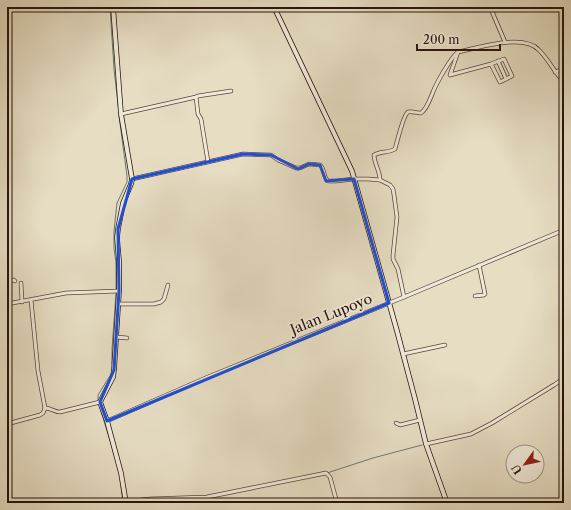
<svg xmlns="http://www.w3.org/2000/svg" width="571" height="510" viewBox="0 0 571 510" font-family="'Libre Caslon Text',serif">
	<style>
		.lines { fill: none; stroke-linecap: round; stroke-linejoin: round }
		.stream { stroke: #6c7875; stroke-width: 1 }
		.street-casing { stroke: #584639; stroke-width: 4.5 }
		.secondary-casing { stroke: #28140b; stroke-width: 5.5 }
		.street { stroke: #efe9d8; stroke-width: 3 }
		.secondary { stroke: #efe9d8; stroke-width: 4 }
		.marked { fill: none; stroke: #1d4ed8; stroke-width: 3; stroke-linejoin: round }
		.labels { text-anchor: middle; dominant-baseline: central; stroke-width: 3.5; stroke-linejoin: round; paint-order: stroke }
		.street-label { font-size: 14px; fill: #28140b; stroke: #efe9d8 }
	</style>
	<rect width="100%" height="100%" fill="#e6ddc3"/>
	<filter id="stains"><feTurbulence type="fractalNoise" baseFrequency=".005" numOctaves="4"/><feColorMatrix values="0 0 0 0 .2 0 0 0 0 .09 0 0 0 0 .02 0 0 0 .5 -.17"/></filter>
	<radialGradient id="worn" r=".72"><stop offset=".6" stop-color="#630" stop-opacity="0"/><stop offset="1" stop-color="#630" stop-opacity=".3"/></radialGradient>
	<g class="lines">
		<g class="stream">
			<polyline points="110,7 114,69 119,113"/>
			<polyline points="116,290 116,263 114,248 114,231 117,203 127,182 127,176 119,116"/>
			<polyline points="112,364 112,349 116,293"/>
			<polyline points="98,400 98,395 111,374"/>
			<polyline points="99,405 113,450"/>
			<polyline points="327,473 373,458 422,445"/>
			<polyline points="121,486 123,503"/>
		</g>
		<defs>
			<g id="street">
				<polyline points="490,7 505,42"/>
				<polyline points="458,52 450,75 491,64 500,82 512,76 504,59 491,64"/>
				<polyline points="498,61 506,79"/>
				<polyline points="555,72 564,69"/>
				<polyline points="121,114 196,97"/>
				<polyline points="208,162 201,119 198,114 196,97 198,96 231,91"/>
				<path d="M132,179L243,154L271,155L278,160L296,168H300L309,164L320,165C325,169 323,177 328,181H336L354,179H368L380,180L390,185L393,189L394,195L397,217L393,255V259L398,269L404,297"/>
				<path d="M380,180C380,171 374,163 374,155C381,151 389,153 395,149C397,143 403,115 408,112C411,111 417,113 421,113C427,109 430,99 433,92C436,84 451,57 458,52C478,48 523,33 539,50C549,60 554,72 564,82"/>
				<polyline points="7,281 14,280 15,281"/>
				<polyline points="21,283 22,302"/>
				<polyline points="475,296 484,295 485,294 479,265"/>
				<polyline points="31,300 38,371 45,408"/>
				<polyline points="7,304 66,293 119,291"/>
				<polyline points="119,304 154,304 161,302 164,299 168,285"/>
				<polyline points="116,337 127,338"/>
				<polyline points="403,354 445,345"/>
				<polyline points="107,421 208,377 404,297 564,230"/>
				<polyline points="396,423 400,425 420,420"/>
				<path d="M7,424L40,415L43,413L45,408C51,408 54,412 60,412L100,402"/>
				<polyline points="426,444 471,434 492,423 554,385 560,381 564,376"/>
				<polyline points="126,502 150,499 207,497 326,473 330,477 337,503"/>
			</g>
			<g id="secondary">
				<polyline points="113,7 121,114 132,179 131,184 123,203 118,229 117,238 119,261 119,291 114,370 113,377 100,402 107,421 121,473 126,503"/>
				<polyline points="274,7 352,171 397,331 415,399 426,444 447,503"/>
			</g>
		</defs>
		<use href="#street" class="street-casing"/>
		<use href="#secondary" class="secondary-casing"/>
		<use href="#street" class="street"/>
		<use href="#secondary" class="secondary"/>
	</g>
	<path class="marked" d="M243,154L271,155L298,169L309,164L320,165L326,181L354,179L389,303L107,421L100,402L114,370L119,291L118,229L132,179Z"/>
	<g class="labels">
		<g class="street-label">
			<text transform="translate(331 314) rotate(-22)">Jalan Lupoyo</text>
		</g>
	</g>
	<rect width="571" height="510" fill="none" stroke="#e6ddc3" stroke-width="24"/>
	<rect x="8" y="8" width="555" height="494" fill="none" stroke="#28140b" stroke-width="2"/>
	<rect x="12" y="12" width="547" height="486" fill="none" stroke="#28140b"/>
	<g transform="translate(525 464) rotate(237)"><circle r="19" fill="#efe9d8" stroke="#9f9486"/>
	<path d="M0-3L7 15L0 10L-7 15Z" fill="#8f2418"/>
	<text y="-6" font-size="11" font-weight="bold" text-anchor="middle" fill="#28140b">U</text>
	</g>
	<path d="M417 44v6h83v-6" fill="none" stroke="#28140b" stroke-width="2"/>
	<text x="423" y="44" font-size="12" fill="#28140b" stroke="#efe9d8" stroke-width="3" paint-order="stroke">200 m</text>
	<rect width="100%" height="100%" filter="url(#stains)"/>
	<rect width="100%" height="100%" fill="url(#worn)"/>
</svg>
